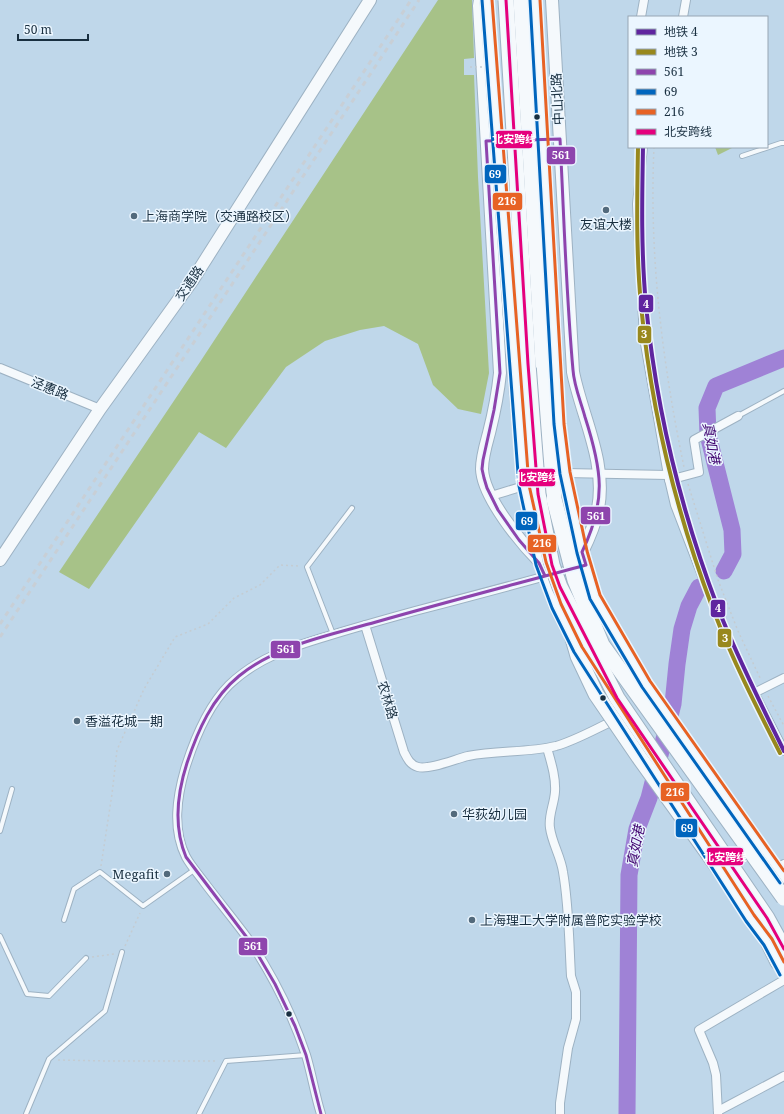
<svg xmlns="http://www.w3.org/2000/svg" width="784" height="1114" viewBox="0 0 784 1114" font-family="'Noto Serif','Noto Sans SC',serif">
	<style>
		.green { fill: #a7c288 }
		.lines { fill: none; stroke-linecap: round; stroke-linejoin: round }
		.river { stroke: #9f82d6; stroke-width: 17 }
		.lane-casing { stroke: #9db2c3; stroke-width: 6 }
		.street-casing { stroke: #9db2c3; stroke-width: 10 }
		.secondary-casing { stroke: #9db2c3; stroke-width: 14 }
		.primary-casing { stroke: #9db2c3; stroke-width: 15 }
		.highway-casing { stroke: #9db2c3; stroke-width: 17 }
		.path { stroke: #c4ccd2; stroke-width: 1.5; stroke-dasharray: 2 3; stroke-linecap: butt }
		.lane { stroke: #f5f9fc; stroke-width: 4 }
		.street { stroke: #f5f9fc; stroke-width: 8 }
		.secondary { stroke: #f5f9fc; stroke-width: 12 }
		.primary { stroke: #f5f9fc; stroke-width: 13 }
		.highway { stroke: #f5f9fc; stroke-width: 15 }
		.rail { stroke: #c8cfd6; stroke-width: 3; stroke-dasharray: 5 5; stroke-linecap: butt }
		.primary-bridge-casing { stroke: #9db2c3; stroke-width: 15; stroke-linecap: butt }
		.highway-bridge-casing { stroke: #9db2c3; stroke-width: 17; stroke-linecap: butt }
		.path-bridge { stroke: #c4ccd2; stroke-width: 1.5; stroke-dasharray: 2 3; stroke-linecap: butt }
		.primary-bridge { stroke: #f5f9fc; stroke-width: 13 }
		.highway-bridge { stroke: #f5f9fc; stroke-width: 15 }
		.bus-1-casing { stroke: #ebf6ff; stroke-width: 6 }
		.bus-2-casing { stroke: #ebf6ff; stroke-width: 6 }
		.bus-3-casing { stroke: #ebf6ff; stroke-width: 6 }
		.bus-4-casing { stroke: #ebf6ff; stroke-width: 6 }
		.bus-1 { stroke: #8e44ad; stroke-width: 3 }
		.bus-2 { stroke: #0065bd; stroke-width: 3 }
		.bus-3 { stroke: #e76224; stroke-width: 3 }
		.bus-4 { stroke: #e5007d; stroke-width: 3 }
		.metro-1-casing { stroke: #ebf6ff; stroke-width: 7 }
		.metro-2-casing { stroke: #ebf6ff; stroke-width: 7 }
		.metro-1 { stroke: #5f259f; stroke-width: 4 }
		.metro-2 { stroke: #98881d; stroke-width: 4 }
		.bus-dot { fill: #192f40; stroke: #ebf6ff; stroke-width: 1.5 }
		.poi-dot { fill: #536a7c; stroke: #ebf6ff; stroke-width: 1.5 }
		.labels { text-anchor: middle; dominant-baseline: central; stroke-width: 3; stroke-linejoin: round; paint-order: stroke }
		.street-label { font-size: 13px; fill: #192f40; stroke: #ebf6ff }
		.poi-label { font-size: 13px; fill: #192f40; stroke: #ebf6ff; text-anchor: start }
		.water-label { font-size: 14px; font-style: italic; fill: #410370; stroke: #ebf6ff }
		.line-badge { stroke: #ebf6ff; stroke-width: 1.5 }
		.badge-label { font-size: 11px; text-anchor: middle; font-weight: bold; fill: #fff }
	</style>
	<rect width="100%" height="100%" fill="#bfd7ea"/>
	<g class="green">
		<polygon points="438,0 472,0 474,58 464,59 464,75 474,75 478,177 489,373 481,414 458,409 433,385 418,344 384,326 360,330 325,341 286,367 226,448 199,432 89,589 59,572 200,362"/>
		<polygon points="715,147 734,147 718,155"/>
	</g>
	<g class="lines">
		<g class="river">
			<polyline points="724,571 733,554 732,530 708,435 707,408 716,386 784,358"/>
			<polyline points="627,1114 629,875 637,829 649,798 673,704 677,664 682,629 689,606 699,587"/>
		</g>
		<defs>
			<g id="lane">
				<polyline points="742,156 781,143 784,143"/>
				<polyline points="738,416 784,391"/>
				<polyline points="333,634 307,567 352,508"/>
				<polyline points="0,831 12,789"/>
				<polyline points="64,920 74,889 100,872 143,906 194,870"/>
				<polyline points="0,936 27,994 49,996 86,958"/>
				<polyline points="26,1114 49,1059 105,1011 122,952"/>
				<polyline points="199,1114 226,1061 306,1055"/>
			</g>
			<g id="street">
				<polyline points="641,17 644,0"/>
				<polyline points="683,17 686,0"/>
				<polyline points="643,147 637,204 644,338 668,475 675,505 726,638 784,751"/>
				<polyline points="0,368 100,409"/>
				<polyline points="565,473 668,475"/>
				<polyline points="669,480 699,472 694,440 738,416"/>
				<polyline points="491,496 524,486"/>
				<path d="M365,625L404,752C407,758 410,765 418,767C430,770 455,759 468,756C497,750 527,753 556,746C577,740 597,728 617,719"/>
				<polyline points="754,693 784,678"/>
				<path d="M547,748C551,762 556,777 555,792C554,805 548,816 550,828C552,843 561,857 563,872C569,906 569,941 571,976L576,992V1019L568,1048L560,1103V1114"/>
				<polyline points="776,868 784,864"/>
				<polyline points="718,1111 784,1076"/>
				<path d="M321,1114C315,1095 312,1075 306,1055C293,1016 274,978 251,943C236,922 219,902 204,882C198,874 191,866 186,857C172,829 177,797 185,769C194,740 207,707 229,685C257,658 291,647 328,636C357,627 386,619 415,611C472,596 529,581 586,565"/>
				<polyline points="718,1114 716,1075 713,1063 699,1030 784,980"/>
			</g>
			<g id="secondary">
				<path d="M480,0L479,6L500,373C498,393 494,413 489,433C486,444 482,457 482,469C483,497 521,543 541,563"/>
				<path d="M552,0L573,372C582,417 607,462 598,509C595,524 589,538 582,552"/>
				<polyline points="0,560 100,409 192,281 370,0"/>
			</g>
			<g id="primary">
				<polyline points="556,361 559,424 565,473 582,552 595,597 646,684 784,880"/>
				<polyline points="514,365 524,486 541,563 556,606 567,628"/>
				<polyline points="589,667 635,738"/>
				<polyline points="774,953 784,973"/>
			</g>
			<g id="highway">
				<polyline points="543,364 554,499"/>
				<polyline points="761,927 778,962"/>
			</g>
		</defs>
		<use href="#lane" class="lane-casing"/>
		<use href="#street" class="street-casing"/>
		<use href="#secondary" class="secondary-casing"/>
		<use href="#primary" class="primary-casing"/>
		<use href="#highway" class="highway-casing"/>
		<g class="path">
			<path d="M654,147C649,255 662,361 684,467"/>
			<polyline points="688,484 718,580 738,631 761,680"/>
			<polyline points="768,696 784,726"/>
			<polyline points="101,866 112,794 117,750 144,689 175,637 208,624 234,598 260,585 280,565 300,566"/>
			<polyline points="125,946 140,913"/>
			<polyline points="92,957 114,954"/>
			<polyline points="58,1060 107,1061 218,1061"/>
		</g>
		<use href="#lane" class="lane"/>
		<use href="#street" class="street"/>
		<use href="#secondary" class="secondary"/>
		<use href="#primary" class="primary"/>
		<use href="#highway" class="highway"/>
		<g class="rail">
			<polyline points="0,624 411,0"/>
			<polyline points="0,637 419,0"/>
		</g>
		<defs>
			<g id="primary-bridge">
				<polyline points="487,0 514,365"/>
				<polyline points="535,0 556,361"/>
			</g>
			<g id="highway-bridge">
				<polyline points="506,0 528,364 538,494 552,565 560,587 617,698 767,918 784,949"/>
				<polyline points="521,0 543,364"/>
				<polyline points="554,499 575,580 602,645 784,898"/>
				<polyline points="566,614 578,656 596,694 639,757 758,923"/>
			</g>
		</defs>
		<use href="#primary-bridge" class="primary-bridge-casing"/>
		<use href="#highway-bridge" class="highway-bridge-casing"/>
		<polyline class="path-bridge" points="470,67 482,67"/>
		<use href="#primary-bridge" class="primary-bridge"/>
		<use href="#highway-bridge" class="highway-bridge"/>
		<defs>
			<path id="bus-1" d="M321,1114L306,1055L295,1026L275,984L251,943L186,857C173,826 177,794 187,763C198,730 212,698 239,676C277,645 330,635 376,622C446,602 516,584 586,565L582,552C607,500 602,470 585,417C581,402 574,386 573,370C566,293 564,216 560,139L486,141L500,373L494,410L483,460L482,469L484,478L487,488L498,510L519,540L539,563L545,576"/>
			<g id="bus-2">
				<polyline points="482,0 519,486 536,565 552,608 574,652 746,921 764,945 780,975"/>
				<polyline points="530,0 554,424 560,474 577,553 590,599 642,687 780,883"/>
			</g>
			<g id="bus-3">
				<polyline points="492,0 529,485 546,562 561,604 582,647 754,915 772,939 784,962"/>
				<polyline points="540,0 564,424 570,472 587,551 600,595 650,681 784,871"/>
			</g>
			<polyline id="bus-4" points="506,0 528,364 538,494 552,565 560,587 617,698 767,918 784,949"/>
		</defs>
		<use href="#bus-1" class="bus-1-casing"/>
		<use href="#bus-2" class="bus-2-casing"/>
		<use href="#bus-3" class="bus-3-casing"/>
		<use href="#bus-4" class="bus-4-casing"/>
		<use href="#bus-1" class="bus-1"/>
		<use href="#bus-2" class="bus-2"/>
		<use href="#bus-3" class="bus-3"/>
		<use href="#bus-4" class="bus-4"/>
		<defs>
			<path id="metro-1" d="M643,147C642,200 641,252 646,305C656,408 681,511 718,608C737,657 761,704 784,751"/>
			<path id="metro-2" d="M638,147C637,200 636,253 641,305C651,409 676,512 713,609C732,659 756,706 780,753"/>
		</defs>
		<use href="#metro-1" class="metro-1-casing"/>
		<use href="#metro-2" class="metro-2-casing"/>
		<use href="#metro-1" class="metro-1"/>
		<use href="#metro-2" class="metro-2"/>
	</g>
	<g class="bus-dot">
		<circle cx="537" cy="117" r="3.5"/>
		<circle cx="603" cy="698" r="3.5"/>
		<circle cx="289" cy="1014" r="3.5"/>
	</g>
	<g class="poi-dot">
		<circle cx="606" cy="210" r="4"/>
		<circle cx="134" cy="216" r="4"/>
		<circle cx="77" cy="721" r="4"/>
		<circle cx="454" cy="814" r="4"/>
		<circle cx="167" cy="874" r="4"/>
		<circle cx="472" cy="920" r="4"/>
	</g>
	<g class="labels">
		<g class="street-label">
			<text transform="translate(557 99) rotate(-93)">中山北路</text>
			<text transform="translate(189 283) rotate(-56)">交通路</text>
			<text transform="translate(50 388) rotate(22)">泾惠路</text>
			<text transform="translate(388 700) rotate(73)">农林路</text>
		</g>
		<g class="poi-label">
			<text x="142" y="216">上海商学院（交通路校区）</text>
			<text x="606" y="224" text-anchor="middle">友谊大楼</text>
			<text x="85" y="721">香溢花城一期</text>
			<text x="462" y="814">华荻幼儿园</text>
			<text x="159" y="874" text-anchor="end">Megafit</text>
			<text x="480" y="920">上海理工大学附属普陀实验学校</text>
		</g>
		<g class="water-label">
			<text transform="translate(712 443) rotate(80)">真如港</text>
			<text transform="translate(635 846) rotate(-79)">真如港</text>
		</g>
	</g>
	<g class="line-badge">
		<rect x="495" y="130" width="38" height="19" rx="4" fill="#e5007d"/>
		<rect x="546" y="146" width="30" height="19" rx="4" fill="#8e44ad"/>
		<rect x="484" y="164" width="23" height="20" rx="4" fill="#0065bd"/>
		<rect x="492" y="192" width="31" height="19" rx="4" fill="#e76224"/>
		<rect x="638" y="294" width="16" height="19" rx="4" fill="#5f259f"/>
		<rect x="637" y="325" width="15" height="19" rx="4" fill="#98881d"/>
		<rect x="518" y="468" width="38" height="19" rx="4" fill="#e5007d"/>
		<rect x="580" y="506" width="31" height="19" rx="4" fill="#8e44ad"/>
		<rect x="515" y="511" width="23" height="20" rx="4" fill="#0065bd"/>
		<rect x="527" y="534" width="30" height="19" rx="4" fill="#e76224"/>
		<rect x="710" y="599" width="16" height="19" rx="4" fill="#5f259f"/>
		<rect x="717" y="628" width="15" height="20" rx="4" fill="#98881d"/>
		<rect x="270" y="640" width="31" height="19" rx="4" fill="#8e44ad"/>
		<rect x="660" y="782" width="30" height="20" rx="4" fill="#e76224"/>
		<rect x="675" y="818" width="23" height="20" rx="4" fill="#0065bd"/>
		<rect x="706" y="847" width="38" height="19" rx="4" fill="#e5007d"/>
		<rect x="238" y="937" width="30" height="19" rx="4" fill="#8e44ad"/>
	</g>
	<g class="badge-label">
		<text x="514" y="143">北安跨线</text>
		<text x="561" y="159">561</text>
		<text x="495" y="178">69</text>
		<text x="507" y="205">216</text>
		<text x="646" y="308">4</text>
		<text x="644" y="338">3</text>
		<text x="537" y="481">北安跨线</text>
		<text x="596" y="520">561</text>
		<text x="527" y="525">69</text>
		<text x="542" y="547">216</text>
		<text x="718" y="612">4</text>
		<text x="725" y="642">3</text>
		<text x="286" y="653">561</text>
		<text x="675" y="796">216</text>
		<text x="687" y="832">69</text>
		<text x="725" y="861">北安跨线</text>
		<text x="253" y="950">561</text>
	</g>
	<rect x="628" y="16" width="140" height="132" fill="#ebf6ff" stroke="#97a6b3"/>
	<rect x="636" y="29" width="20" height="6" fill="#5f259f" stroke="#97a6b3"/>
	<text x="664" y="36" font-size="12" fill="#192f40">地铁 4</text>
	<rect x="636" y="49" width="20" height="6" fill="#98881d" stroke="#97a6b3"/>
	<text x="664" y="56" font-size="12" fill="#192f40">地铁 3</text>
	<rect x="636" y="69" width="20" height="6" fill="#8e44ad" stroke="#97a6b3"/>
	<text x="664" y="76" font-size="12" fill="#192f40">561</text>
	<rect x="636" y="89" width="20" height="6" fill="#0065bd" stroke="#97a6b3"/>
	<text x="664" y="96" font-size="12" fill="#192f40">69</text>
	<rect x="636" y="109" width="20" height="6" fill="#e76224" stroke="#97a6b3"/>
	<text x="664" y="116" font-size="12" fill="#192f40">216</text>
	<rect x="636" y="129" width="20" height="6" fill="#e5007d" stroke="#97a6b3"/>
	<text x="664" y="136" font-size="12" fill="#192f40">北安跨线</text>
	<path d="M18 34v6h70v-6" fill="none" stroke="#192f40" stroke-width="2"/>
	<text x="24" y="34" font-size="12" fill="#192f40" stroke="#ebf6ff" stroke-width="3" paint-order="stroke">50 m</text>
</svg>
